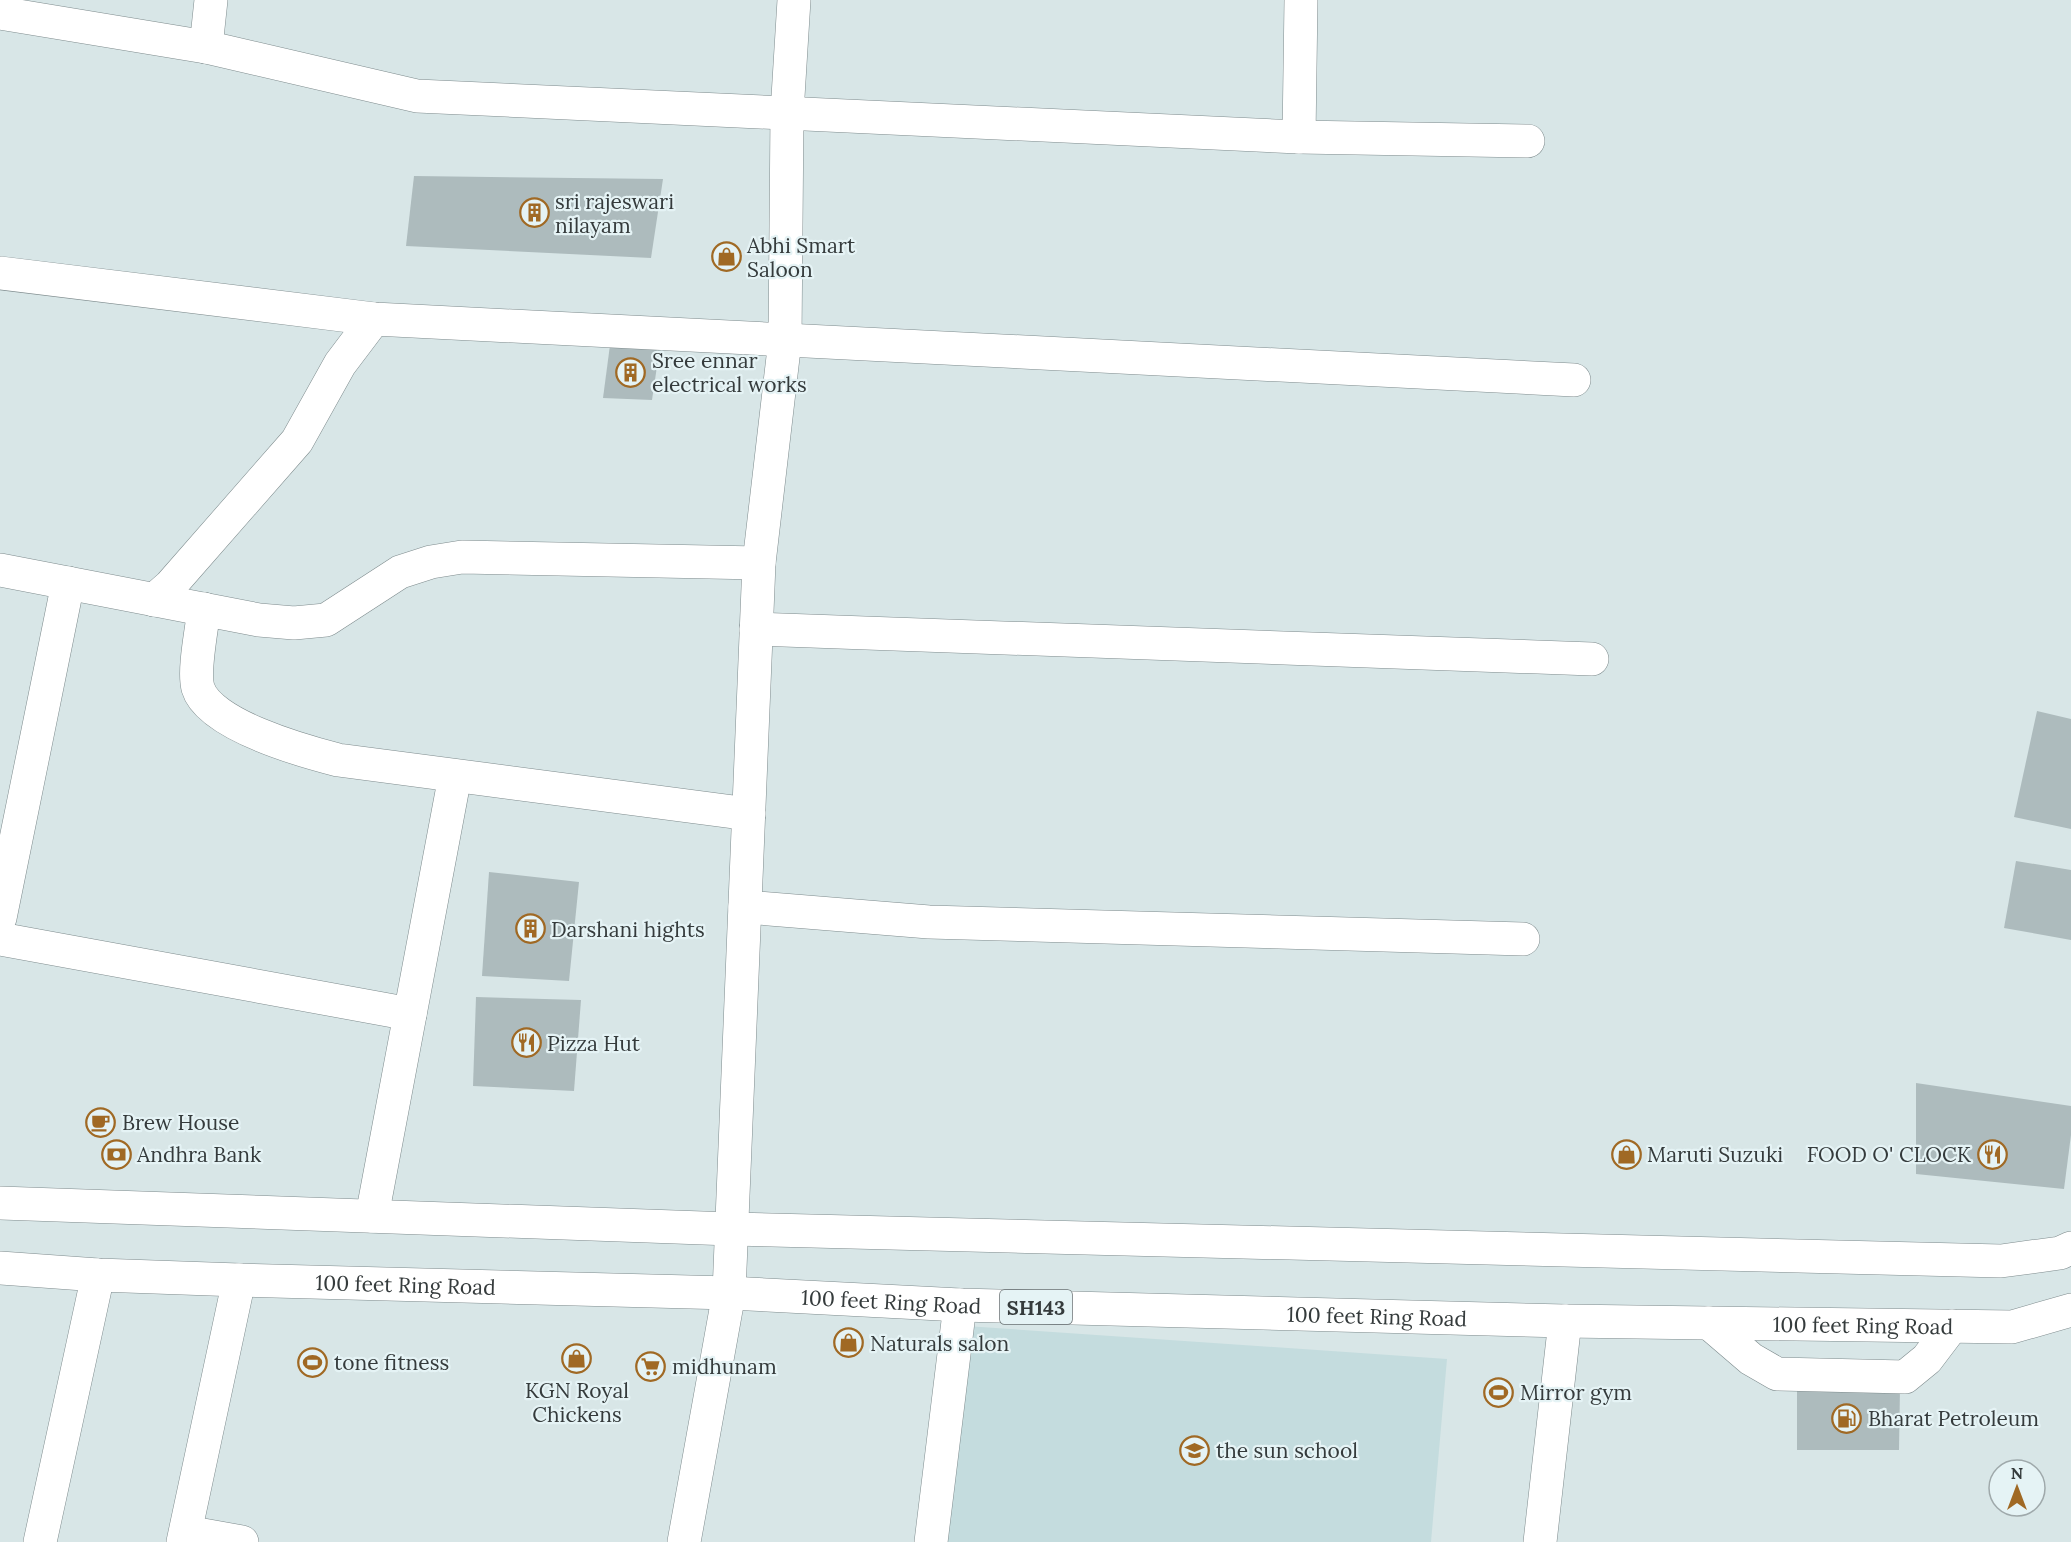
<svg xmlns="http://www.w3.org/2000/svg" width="2071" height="1542" viewBox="0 0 2071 1542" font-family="Lora,serif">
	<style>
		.built { fill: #c4dcde }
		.building { fill: #adbbbd }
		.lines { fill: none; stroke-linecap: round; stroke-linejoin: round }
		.minor-casing { stroke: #7e8b8d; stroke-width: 34 }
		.major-casing { stroke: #7e8b8d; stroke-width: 34 }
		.minor { stroke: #fff; stroke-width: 33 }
		.major { stroke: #fff; stroke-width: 33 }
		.labels { text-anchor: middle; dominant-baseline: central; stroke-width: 4.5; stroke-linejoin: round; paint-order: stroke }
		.shield { fill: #e5f3f5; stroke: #6a7274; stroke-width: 1.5 }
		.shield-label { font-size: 20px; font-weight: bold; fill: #353b3c }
		.poi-label { font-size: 21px; fill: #353b3c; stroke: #e5f3f5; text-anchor: start }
		.street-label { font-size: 21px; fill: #353b3c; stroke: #e5f3f5 }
	</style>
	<rect width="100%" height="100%" fill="#d8e6e7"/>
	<polygon class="built" points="966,1326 1447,1359 1431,1542 940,1542"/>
	<g class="building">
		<polygon points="414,176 663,179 651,258 406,246"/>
		<polygon points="610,345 660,346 652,400 603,398"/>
		<polygon points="2037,711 2071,719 2071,829 2014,817"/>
		<polygon points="2016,861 2071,870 2071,940 2004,928"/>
		<polygon points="489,872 579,882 569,981 482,976"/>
		<polygon points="476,997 581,1000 574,1091 473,1086"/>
		<polygon points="1916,1083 2071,1106 2071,1135 2064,1189 1916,1174"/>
		<polygon points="1797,1388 1900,1388 1899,1450 1797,1450"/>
	</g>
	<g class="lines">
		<defs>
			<g id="minor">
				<polyline points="0,13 206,47 417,96 1299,137 1528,141"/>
				<polyline points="206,47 211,0"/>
				<polyline points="1299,137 1301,0"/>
				<polyline points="0,273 374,319 1574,380"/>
				<polyline points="0,570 259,620 294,623 326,620 400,572 431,562 462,557 759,563"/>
				<polyline points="154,600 170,586 297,441 340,364 374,319"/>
				<path d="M204,609C202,628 193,671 198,688C209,725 303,751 338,760L749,814"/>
				<polyline points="756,629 1592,659"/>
				<polyline points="745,907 929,922 1523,939"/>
				<polyline points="0,918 68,583"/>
				<polyline points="0,939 410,1014"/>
				<polyline points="372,1216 455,776"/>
				<polyline points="1709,1323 1751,1359 1777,1374 1905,1377 1927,1359 1952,1326"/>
				<polyline points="186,1532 242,1542"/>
				<polyline points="40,1542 98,1275"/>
				<polyline points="183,1542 239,1280"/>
				<polyline points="684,1542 729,1293 759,563 785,340 787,113 794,0"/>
				<polyline points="931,1542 960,1305"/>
				<polyline points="1540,1542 1565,1321"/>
			</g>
			<g id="major">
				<polyline points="0,1203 731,1229 2001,1261 2060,1253 2071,1248"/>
				<path id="s1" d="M0,1268L98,1275L239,1280L729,1293L960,1305L1565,1321L2012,1327L2071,1310"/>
			</g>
		</defs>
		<use href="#minor" class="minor-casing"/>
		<use href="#major" class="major-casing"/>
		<use href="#minor" class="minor"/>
		<use href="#major" class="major"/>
	</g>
	<defs>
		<symbol id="building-ring" viewBox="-11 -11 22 22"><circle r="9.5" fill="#e5f3f5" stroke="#a06924" stroke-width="1.5"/><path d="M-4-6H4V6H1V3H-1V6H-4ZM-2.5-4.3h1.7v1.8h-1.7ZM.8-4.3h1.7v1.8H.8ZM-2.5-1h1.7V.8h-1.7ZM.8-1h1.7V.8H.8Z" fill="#a06924"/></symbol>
		<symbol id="shop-ring" viewBox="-11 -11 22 22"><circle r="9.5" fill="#e5f3f5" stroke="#a06924" stroke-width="1.5"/><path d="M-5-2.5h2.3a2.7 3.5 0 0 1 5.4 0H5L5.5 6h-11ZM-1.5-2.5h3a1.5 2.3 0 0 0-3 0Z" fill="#a06924"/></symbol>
		<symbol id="restaurant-ring" viewBox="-11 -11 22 22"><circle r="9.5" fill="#e5f3f5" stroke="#a06924" stroke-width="1.5"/><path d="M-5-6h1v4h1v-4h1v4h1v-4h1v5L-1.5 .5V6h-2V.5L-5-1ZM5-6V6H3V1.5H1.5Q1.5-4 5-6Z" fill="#a06924"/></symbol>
		<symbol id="cafe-ring" viewBox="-11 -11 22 22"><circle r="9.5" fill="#e5f3f5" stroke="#a06924" stroke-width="1.5"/><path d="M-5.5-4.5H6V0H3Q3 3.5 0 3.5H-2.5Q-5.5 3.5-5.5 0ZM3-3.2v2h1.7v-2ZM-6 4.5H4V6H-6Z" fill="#a06924"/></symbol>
		<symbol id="bank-ring" viewBox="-11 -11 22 22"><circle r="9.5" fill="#e5f3f5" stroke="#a06924" stroke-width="1.5"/><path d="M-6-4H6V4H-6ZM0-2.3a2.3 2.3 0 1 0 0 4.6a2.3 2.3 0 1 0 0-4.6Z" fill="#a06924"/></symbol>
		<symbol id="stadium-ring" viewBox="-11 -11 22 22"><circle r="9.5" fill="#e5f3f5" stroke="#a06924" stroke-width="1.5"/><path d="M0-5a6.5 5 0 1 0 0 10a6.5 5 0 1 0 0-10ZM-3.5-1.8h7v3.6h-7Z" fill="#a06924"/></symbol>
		<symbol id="supermarket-ring" viewBox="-11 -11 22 22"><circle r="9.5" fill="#e5f3f5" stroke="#a06924" stroke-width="1.5"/><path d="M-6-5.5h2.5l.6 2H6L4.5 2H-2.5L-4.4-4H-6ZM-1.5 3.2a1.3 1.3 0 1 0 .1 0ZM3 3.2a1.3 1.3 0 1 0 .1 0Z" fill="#a06924"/></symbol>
		<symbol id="fuel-ring" viewBox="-11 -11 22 22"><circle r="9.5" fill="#e5f3f5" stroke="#a06924" stroke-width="1.5"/><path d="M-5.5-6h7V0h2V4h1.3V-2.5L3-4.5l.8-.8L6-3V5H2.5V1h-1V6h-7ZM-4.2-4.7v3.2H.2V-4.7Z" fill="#a06924"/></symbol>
		<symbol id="school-ring" viewBox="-11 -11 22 22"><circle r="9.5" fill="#e5f3f5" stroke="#a06924" stroke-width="1.5"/><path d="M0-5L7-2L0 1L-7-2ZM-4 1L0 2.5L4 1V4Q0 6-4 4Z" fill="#a06924"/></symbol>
	</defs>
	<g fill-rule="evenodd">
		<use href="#building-ring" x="518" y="196" width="33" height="33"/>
		<use href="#shop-ring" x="710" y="240" width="33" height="33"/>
		<use href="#building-ring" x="614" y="356" width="33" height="33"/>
		<use href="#building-ring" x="514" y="912" width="33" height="33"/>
		<use href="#restaurant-ring" x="510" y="1026" width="33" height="33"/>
		<use href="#cafe-ring" x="84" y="1106" width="33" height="33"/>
		<use href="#bank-ring" x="100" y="1138" width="33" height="33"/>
		<use href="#shop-ring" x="1610" y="1138" width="33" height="33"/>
		<use href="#restaurant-ring" x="1976" y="1138" width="33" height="33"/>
		<use href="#shop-ring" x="832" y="1326" width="33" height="33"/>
		<use href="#shop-ring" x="560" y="1342" width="33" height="33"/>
		<use href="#stadium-ring" x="296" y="1346" width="33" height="33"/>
		<use href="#supermarket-ring" x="634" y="1350" width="33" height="33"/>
		<use href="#stadium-ring" x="1482" y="1376" width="33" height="33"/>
		<use href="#fuel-ring" x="1830" y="1402" width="33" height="33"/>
		<use href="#school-ring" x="1178" y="1434" width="33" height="33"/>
	</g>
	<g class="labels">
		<rect class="shield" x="1000" y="1290" width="72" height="34" rx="4.5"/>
		<g class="shield-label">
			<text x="1036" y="1307">SH143</text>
		</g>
		<g class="poi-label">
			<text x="555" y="201">sri rajeswari<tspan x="555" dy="24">nilayam</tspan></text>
			<text x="747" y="245">Abhi Smart<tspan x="747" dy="24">Saloon</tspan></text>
			<text x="652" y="360">Sree ennar<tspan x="652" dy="24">electrical works</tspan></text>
			<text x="551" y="929">Darshani hights</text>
			<text x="547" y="1043">Pizza Hut</text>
			<text x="122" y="1122">Brew House</text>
			<text x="137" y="1154">Andhra Bank</text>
			<text x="1647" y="1154">Maruti Suzuki</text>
			<text x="1971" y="1154" text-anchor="end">FOOD O' CLOCK</text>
			<text x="870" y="1343">Naturals salon</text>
			<text x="334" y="1362">tone fitness</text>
			<text x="672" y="1366">midhunam</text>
			<text x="577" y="1390" text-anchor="middle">KGN Royal<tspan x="577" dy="24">Chickens</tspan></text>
			<text x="1520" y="1392">Mirror gym</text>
			<text x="1868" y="1418">Bharat Petroleum</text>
			<text x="1216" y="1450">the sun school</text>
		</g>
		<g class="street-label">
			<text stroke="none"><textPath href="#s1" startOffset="406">100 feet Ring Road</textPath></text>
			<text stroke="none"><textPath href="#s1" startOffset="892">100 feet Ring Road</textPath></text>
			<text stroke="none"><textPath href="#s1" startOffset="1378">100 feet Ring Road</textPath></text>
			<text stroke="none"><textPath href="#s1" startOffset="1864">100 feet Ring Road</textPath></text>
		</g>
	</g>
	<g transform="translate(2017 1488)"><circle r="28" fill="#e5f3f5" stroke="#9fa9ab" stroke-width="1.5"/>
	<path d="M0-4.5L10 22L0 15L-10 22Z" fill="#a06924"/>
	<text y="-9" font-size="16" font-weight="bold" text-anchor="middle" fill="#353b3c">N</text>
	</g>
</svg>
